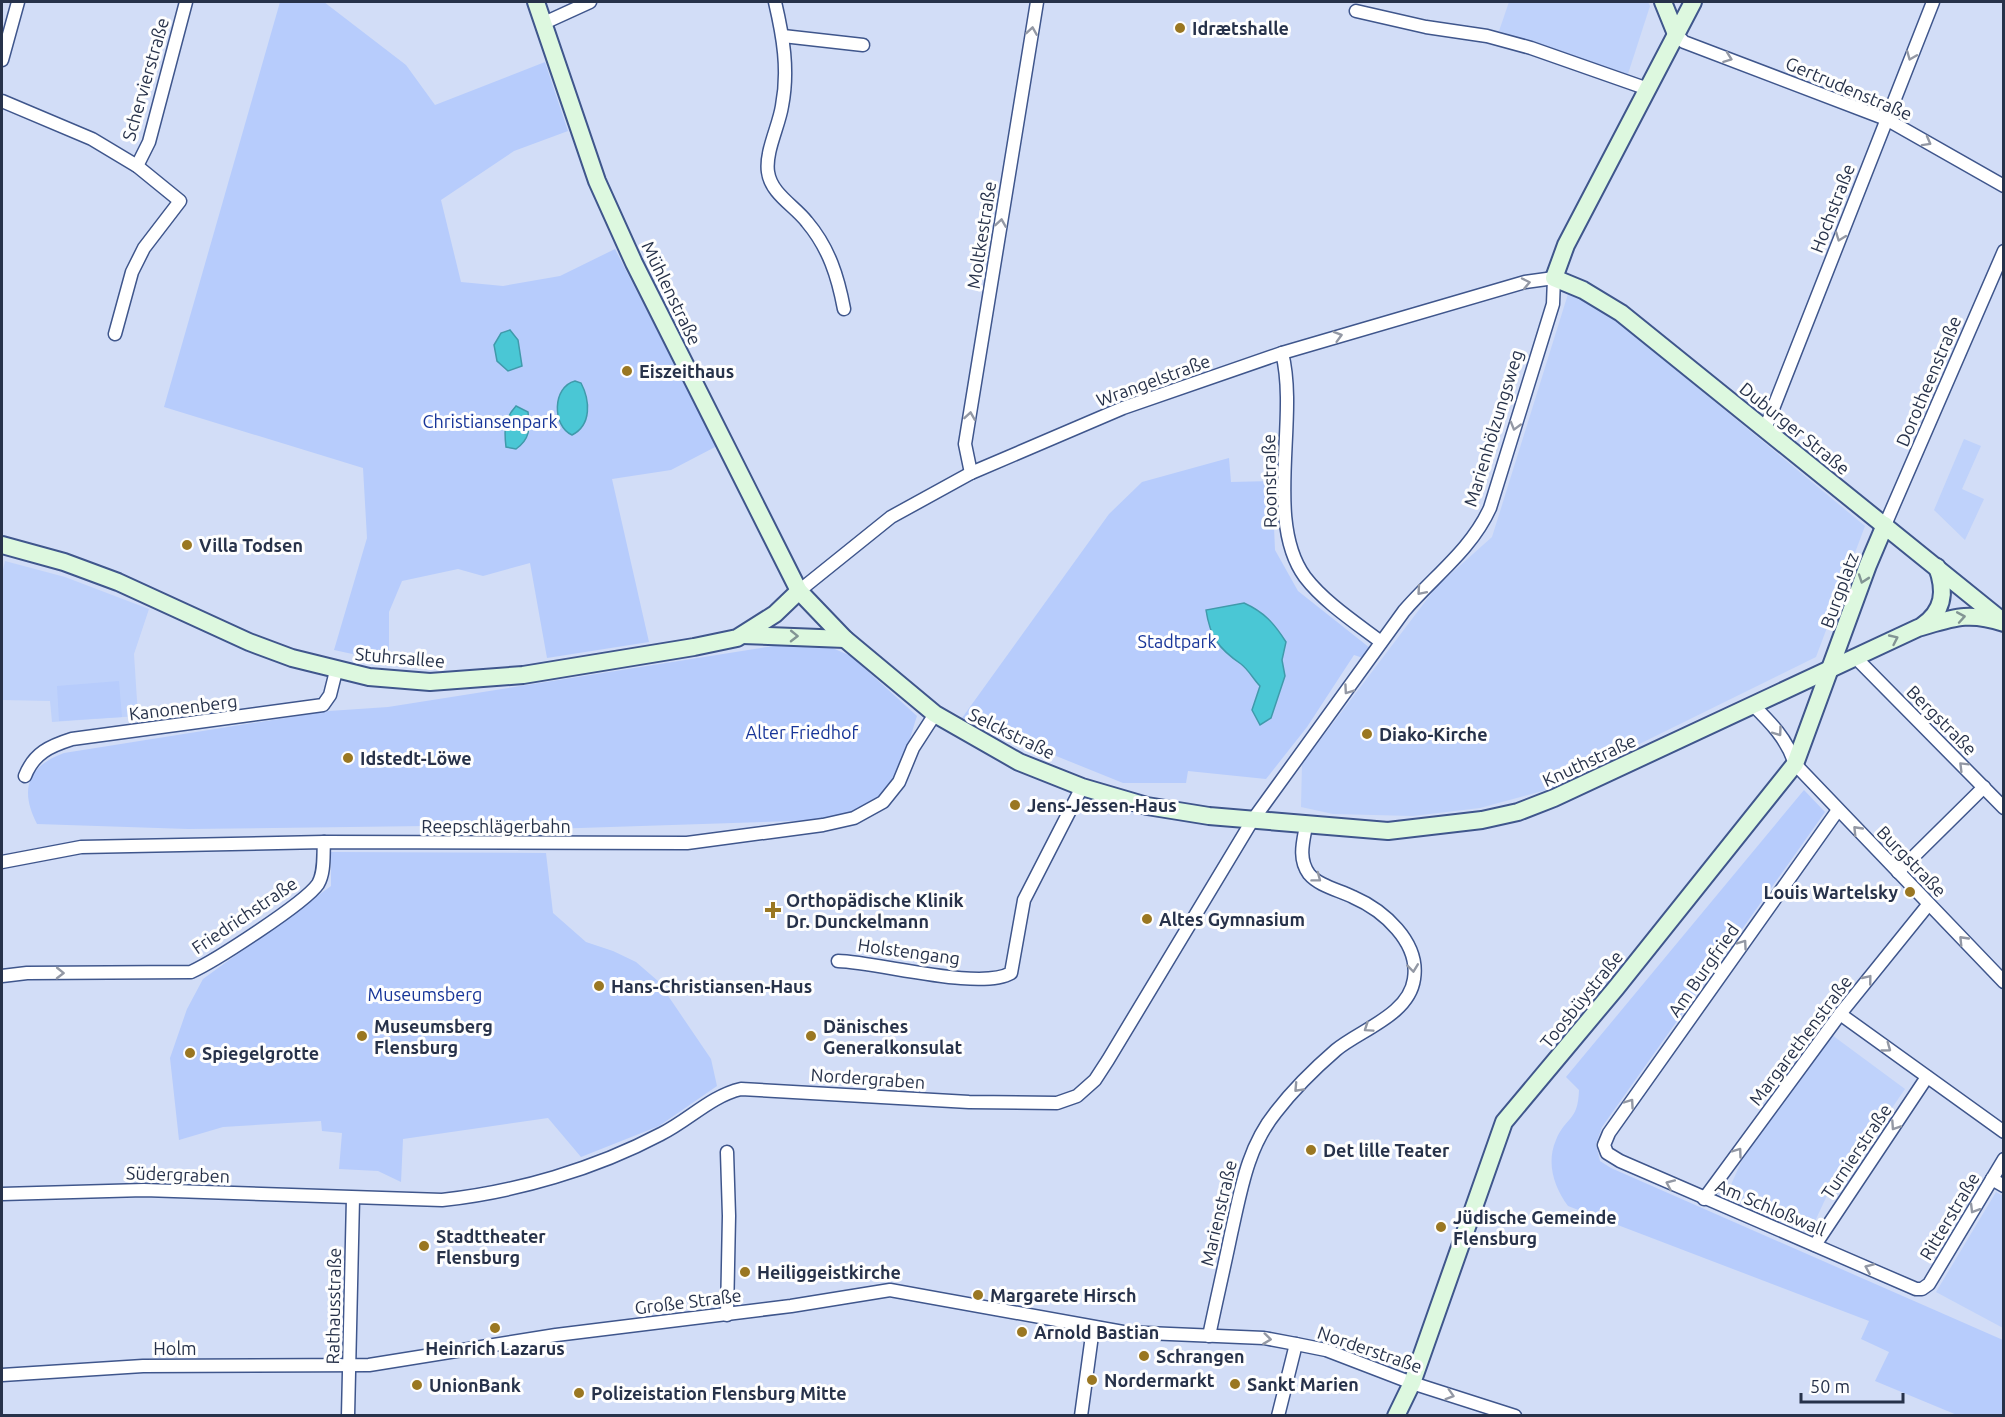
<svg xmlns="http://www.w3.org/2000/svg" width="2005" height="1417" viewBox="0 0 2005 1417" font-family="Ubuntu,sans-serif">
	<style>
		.built { fill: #bfd2fb }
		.green { fill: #b7ccfc }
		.water { fill: #4ac7d5; stroke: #409aab; stroke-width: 1.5 }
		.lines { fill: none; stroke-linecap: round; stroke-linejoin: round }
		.street-casing { stroke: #3f568c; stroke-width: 15 }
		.secondary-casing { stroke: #3f568c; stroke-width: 20 }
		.street { stroke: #fff; stroke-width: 12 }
		.secondary { stroke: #ddf8df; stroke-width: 16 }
		.oneway { stroke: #9398a4 }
		.oneway2 { stroke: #829594 }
		.poi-dot { fill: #9a7722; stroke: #fefefe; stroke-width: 2 }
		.labels { text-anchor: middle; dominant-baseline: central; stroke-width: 6; stroke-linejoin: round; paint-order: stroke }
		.poi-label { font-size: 18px; font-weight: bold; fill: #27324a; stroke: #fefefe; text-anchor: start }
		.street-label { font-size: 18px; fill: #27324a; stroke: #fefefe }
		.park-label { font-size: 18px; fill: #173599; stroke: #fefefe }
	</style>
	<rect width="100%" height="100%" fill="#d2ddf7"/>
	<g class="built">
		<polygon points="1509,2 1648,2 1650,6 1628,74 1499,31"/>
		<polygon points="1568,294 1599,306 1865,526 1816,657 1546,790 1480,808 1413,816 1333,814 1301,807 1302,764 1437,586 1492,537"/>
		<polygon points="1964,439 1981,446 1962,489 1984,499 1965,540 1934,510"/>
		<polygon points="5,561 65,577 149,609 134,654 138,716 52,722 50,701 2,700 2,574"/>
		<polygon points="1832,1035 1905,1089 1835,1191 1830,1189 1810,1232 1726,1196 1742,1160"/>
		<polygon points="1996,1192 2003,1196 2003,1328 1936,1292"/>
	</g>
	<g class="green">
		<polygon points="280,2 324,2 406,65 435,105 545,62 568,131 514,151 441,200 461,282 503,286 560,276 615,249 717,446 671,470 612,479 649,642 547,658 530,563 483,576 458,569 402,581 389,612 389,662 334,650 367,538 363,468 164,407"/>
		<polygon points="1229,458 1231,482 1272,481 1275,550 1298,591 1370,648 1363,658 1354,655 1307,727 1266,779 1188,771 1186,783 1123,783 962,718 1109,514 1142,482"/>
		<path d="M786,644H823L851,656L917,716C908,742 903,777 882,797C868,811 840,816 822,820L549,829L426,826L188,829L37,824C19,789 28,766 64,753L329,711L388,707Z"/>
		<polygon points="119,681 122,717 59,721 57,686"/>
		<path d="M1804,790L1825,812L1602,1127L1596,1144L1600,1161L1611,1168L2003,1340V1415H1957L1875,1381L1889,1352L1861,1339L1869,1321L1568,1206C1554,1187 1546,1163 1556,1140C1566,1116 1578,1122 1579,1090L1566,1077Z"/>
		<polygon points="331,852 546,853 553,913 586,942 613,951 636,962 658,981 711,1059 717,1086 659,1126 581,1157 548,1118 403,1139 401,1182 378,1171 339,1169 342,1133 322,1131 321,1121 223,1127 179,1140 170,1058 187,1009 203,979 331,886"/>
	</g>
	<g class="water">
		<polygon points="510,330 518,340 522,366 508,371 497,361 494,345 501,333"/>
		<path d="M575,381L581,383C590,400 592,425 572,435C552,426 552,387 575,381Z"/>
		<path d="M516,406L528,412C530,429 530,439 516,449L506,447C504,430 504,419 516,406Z"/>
		<path d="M1244,603C1264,612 1274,623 1286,642L1282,660L1285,676L1271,718L1260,725L1252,710L1260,686C1254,680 1248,669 1241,664C1219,649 1210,637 1206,610Z"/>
	</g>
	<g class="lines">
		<defs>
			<g id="street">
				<path d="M775,2C783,36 789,70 782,106C779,126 765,152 768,172C771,194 795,206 807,222C829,248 838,277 844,309"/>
				<polyline points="1356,11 1426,27 1487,36 1531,48 1648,89"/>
				<polyline points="544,23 590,2"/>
				<polyline points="1676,34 1684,42 1886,119 2004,186"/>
				<polyline points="783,36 863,45"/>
				<polyline points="2,60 18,2"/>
				<polyline points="2,101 92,139 137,166 180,201 144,248 132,272 115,334"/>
				<polyline points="137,166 149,142 186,2"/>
				<path d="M1282,353C1299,419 1264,521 1305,577C1324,602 1356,623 1381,642"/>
				<polyline points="1765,429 1933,2"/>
				<polyline points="971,473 965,444 1037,2"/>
				<polyline points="1885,525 2004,251"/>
				<polyline points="1855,657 2004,808"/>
				<path d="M1753,705C1771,723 1787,739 1795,764L2004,982"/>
				<path d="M25,776C34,753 50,746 72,739L323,705L330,695L336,671"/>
				<polyline points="1838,810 1609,1133 1604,1145 1607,1153 1620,1161 1916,1289 1922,1289 1929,1284 2004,1159"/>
				<polyline points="2,862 81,847 324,842 687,843 823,825 854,818 883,802 899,782 913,748 935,714"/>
				<polyline points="1898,872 1984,787"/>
				<path d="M838,961C878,962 980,991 1011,973L1024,900L1082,787"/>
				<path d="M2,976L27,973L191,972C215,961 305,903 318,884C325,872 323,855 324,842"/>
				<polyline points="1840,1014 2004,1132"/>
				<polyline points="727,1152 729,1216 727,1315"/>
				<polyline points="1992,1179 2004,1186"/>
				<path d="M2,1194L144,1190L442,1200C516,1192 595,1169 661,1134C689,1120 711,1096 741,1089L969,1102L1057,1103L1077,1096L1095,1080L1108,1060L1252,821L1404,611C1434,576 1471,550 1490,508L1553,304L1554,278L1525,282L1282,353L1123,408L971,473L891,517L799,591"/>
				<polyline points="1704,1199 1840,1014 1928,905"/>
				<polyline points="1815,1245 1927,1077"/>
				<path d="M1209,1336C1216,1302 1224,1268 1231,1234C1241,1190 1247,1148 1276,1112C1293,1090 1314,1069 1336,1050C1360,1030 1409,1015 1414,979C1420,942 1383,910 1353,897C1339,890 1319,886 1309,874C1298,859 1303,842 1306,826"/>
				<polyline points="2,1375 143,1366 369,1365 556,1335 791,1306 890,1290 1123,1332 1264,1338 1296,1344 1326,1350 1412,1383 1515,1416"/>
				<polyline points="348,1416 353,1198"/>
				<polyline points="1081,1416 1093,1328"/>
				<polyline points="1278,1416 1296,1344"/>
			</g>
			<g id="secondary">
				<path d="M536,2L597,181L634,263L799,591L845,639L935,714L1019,762L1082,787L1147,806L1209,816L1388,831L1482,820L1518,812L1554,798L1918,628C1953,618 1968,611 2004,623"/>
				<polyline points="1663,2 1676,34"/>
				<polyline points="1693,2 1566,245 1554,278 1583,290 1621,313 2000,619"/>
				<polyline points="2,545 64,562 118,582 249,642 292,658 369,677 430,682 523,675 694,647 737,638 775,614 799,591"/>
				<path d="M1922,626C1944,611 1946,591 1937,567"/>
				<polyline points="743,635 845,639"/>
				<polyline points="1396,1416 1412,1383 1504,1122 1616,988 1795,764 1868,565 1885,525"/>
			</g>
		</defs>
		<use href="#street" class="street-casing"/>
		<use href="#secondary" class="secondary-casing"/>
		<use href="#street" class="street"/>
		<use href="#secondary" class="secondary"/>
	</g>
	<defs><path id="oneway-chevron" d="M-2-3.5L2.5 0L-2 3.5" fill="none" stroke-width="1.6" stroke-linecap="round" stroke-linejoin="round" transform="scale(1.5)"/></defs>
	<g class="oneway">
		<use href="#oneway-chevron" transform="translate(1032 31) rotate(-81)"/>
		<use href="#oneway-chevron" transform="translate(1911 56) rotate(112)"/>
		<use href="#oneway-chevron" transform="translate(1728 58) rotate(20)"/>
		<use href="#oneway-chevron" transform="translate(1927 142) rotate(29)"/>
		<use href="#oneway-chevron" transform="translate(1001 223) rotate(-81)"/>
		<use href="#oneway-chevron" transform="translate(1840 237) rotate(111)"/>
		<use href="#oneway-chevron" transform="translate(1526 283) rotate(-12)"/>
		<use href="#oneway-chevron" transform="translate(1338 336) rotate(-16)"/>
		<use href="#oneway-chevron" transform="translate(970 416) rotate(-81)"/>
		<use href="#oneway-chevron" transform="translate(1515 426) rotate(106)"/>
		<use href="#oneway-chevron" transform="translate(1421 591) rotate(131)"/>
		<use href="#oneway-chevron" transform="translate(1348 690) rotate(125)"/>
		<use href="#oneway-chevron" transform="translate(1778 732) rotate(54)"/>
		<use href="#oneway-chevron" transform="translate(1963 766) rotate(-135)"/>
		<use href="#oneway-chevron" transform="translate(1857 830) rotate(-134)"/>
		<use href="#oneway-chevron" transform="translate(1317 878) rotate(37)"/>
		<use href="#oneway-chevron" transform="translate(1963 940) rotate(-134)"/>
		<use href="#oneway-chevron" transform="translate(1743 944) rotate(-55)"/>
		<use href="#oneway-chevron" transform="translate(1413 968) rotate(83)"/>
		<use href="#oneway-chevron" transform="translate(60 973) rotate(1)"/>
		<use href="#oneway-chevron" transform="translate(1868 979) rotate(-51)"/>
		<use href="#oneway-chevron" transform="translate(1368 1028) rotate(146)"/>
		<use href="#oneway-chevron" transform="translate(1887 1048) rotate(36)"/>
		<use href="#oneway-chevron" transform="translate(1298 1088) rotate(133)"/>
		<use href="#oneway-chevron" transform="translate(1630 1103) rotate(-55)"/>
		<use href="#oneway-chevron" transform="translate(1895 1126) rotate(124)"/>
		<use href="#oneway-chevron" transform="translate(1738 1152) rotate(-54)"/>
		<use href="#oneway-chevron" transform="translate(1670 1184) rotate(-156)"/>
		<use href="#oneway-chevron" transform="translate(1974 1209) rotate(121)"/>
		<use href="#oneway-chevron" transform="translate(1869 1268) rotate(-157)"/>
		<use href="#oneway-chevron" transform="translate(1267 1339) rotate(7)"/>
		<use href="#oneway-chevron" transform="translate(1450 1395) rotate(17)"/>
	</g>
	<g class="oneway2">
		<use href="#oneway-chevron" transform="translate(1863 579) rotate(109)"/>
		<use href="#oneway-chevron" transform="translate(1961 617) rotate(-10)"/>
		<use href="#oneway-chevron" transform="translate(794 636) rotate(1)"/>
		<use href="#oneway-chevron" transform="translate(1894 639) rotate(-25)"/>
	</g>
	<g class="poi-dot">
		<circle cx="1180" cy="28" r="6"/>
		<circle cx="627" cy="371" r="6"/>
		<circle cx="187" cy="545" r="6"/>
		<circle cx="1367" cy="734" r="6"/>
		<circle cx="348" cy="758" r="6"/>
		<circle cx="1015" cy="805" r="6"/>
		<circle cx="1910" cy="892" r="6"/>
		<path d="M770 901h6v6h6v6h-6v6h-6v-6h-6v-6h6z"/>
		<circle cx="1147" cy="919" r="6"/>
		<circle cx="599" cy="986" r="6"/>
		<circle cx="362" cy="1036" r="6"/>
		<circle cx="811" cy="1036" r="6"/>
		<circle cx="190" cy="1053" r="6"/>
		<circle cx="1311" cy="1150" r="6"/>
		<circle cx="1441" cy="1227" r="6"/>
		<circle cx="424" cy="1246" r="6"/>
		<circle cx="745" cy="1272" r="6"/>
		<circle cx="978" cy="1295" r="6"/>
		<circle cx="495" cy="1328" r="6"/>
		<circle cx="1022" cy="1332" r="6"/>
		<circle cx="1144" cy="1356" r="6"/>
		<circle cx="1092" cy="1380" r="6"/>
		<circle cx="1235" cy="1384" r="6"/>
		<circle cx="417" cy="1385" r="6"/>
		<circle cx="579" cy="1393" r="6"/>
	</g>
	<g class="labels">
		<g class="poi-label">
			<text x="1192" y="28">Idrætshalle</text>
			<text x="639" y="371">Eiszeithaus</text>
			<text x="199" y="545">Villa Todsen</text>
			<text x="1379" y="734">Diako-Kirche</text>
			<text x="360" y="758">Idstedt-Löwe</text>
			<text x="1027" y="805">Jens-Jessen-Haus</text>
			<text x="1898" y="892" text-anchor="end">Louis Wartelsky</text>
			<text x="786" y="900">Orthopädische Klinik<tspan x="786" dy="21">Dr. Dunckelmann</tspan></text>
			<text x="1159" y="919">Altes Gymnasium</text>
			<text x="611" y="986">Hans-Christiansen-Haus</text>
			<text x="374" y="1026">Museumsberg<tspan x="374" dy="21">Flensburg</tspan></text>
			<text x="823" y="1026">Dänisches<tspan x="823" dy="21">Generalkonsulat</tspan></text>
			<text x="202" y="1053">Spiegelgrotte</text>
			<text x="1323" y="1150">Det lille Teater</text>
			<text x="1453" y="1217">Jüdische Gemeinde<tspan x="1453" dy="21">Flensburg</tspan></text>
			<text x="436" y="1236">Stadttheater<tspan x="436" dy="21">Flensburg</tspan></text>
			<text x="757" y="1272">Heiliggeistkirche</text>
			<text x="990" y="1295">Margarete Hirsch</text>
			<text x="1034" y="1332">Arnold Bastian</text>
			<text x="495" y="1348" text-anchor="middle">Heinrich Lazarus</text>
			<text x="1156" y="1356">Schrangen</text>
			<text x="1104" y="1380">Nordermarkt</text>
			<text x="1247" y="1384">Sankt Marien</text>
			<text x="429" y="1385">UnionBank</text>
			<text x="591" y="1393">Polizeistation Flensburg Mitte</text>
		</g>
		<g class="street-label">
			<text transform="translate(145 79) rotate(-74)">Schervierstraße</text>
			<text transform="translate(1849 88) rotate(23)">Gertrudenstraße</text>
			<text transform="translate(1832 208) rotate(-69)">Hochstraße</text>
			<text transform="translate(981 235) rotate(-81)">Moltkestraße</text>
			<text transform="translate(672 293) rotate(64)">Mühlenstraße</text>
			<text transform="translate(1153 380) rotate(-20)">Wrangelstraße</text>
			<text transform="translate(1928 381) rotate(-67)">Dorotheenstraße</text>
			<text transform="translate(1493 428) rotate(-73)">Marienhölzungsweg</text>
			<text transform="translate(1795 428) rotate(39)">Duburger Straße</text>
			<text transform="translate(1269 481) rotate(-91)">Roonstraße</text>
			<text transform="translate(1839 590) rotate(-70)">Burgplatz</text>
			<text transform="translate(400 657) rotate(5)">Stuhrsallee</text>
			<text transform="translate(183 707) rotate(-7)">Kanonenberg</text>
			<text transform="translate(1942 720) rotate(45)">Bergstraße</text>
			<text transform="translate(1012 733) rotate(26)">Selckstraße</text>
			<text transform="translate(1589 760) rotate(-25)">Knuthstraße</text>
			<text x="496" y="826">Reepschlägerbahn</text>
			<text transform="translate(1912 861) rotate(46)">Burgstraße</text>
			<text transform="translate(244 915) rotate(-34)">Friedrichstraße</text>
			<text transform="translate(909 951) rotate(8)">Holstengang</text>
			<text transform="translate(1703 970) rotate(-55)">Am Burgfried</text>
			<text transform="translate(1581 999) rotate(-51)">Toosbüystraße</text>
			<text transform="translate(1800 1040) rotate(-53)">Margarethenstraße</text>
			<text transform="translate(868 1078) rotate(4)">Nordergraben</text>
			<text transform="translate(1856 1151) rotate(-56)">Turnierstraße</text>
			<text transform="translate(178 1174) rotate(2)">Südergraben</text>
			<text transform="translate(1771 1207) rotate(23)">Am Schloßwall</text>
			<text transform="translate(1218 1213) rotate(-77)">Marienstraße</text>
			<text transform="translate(1949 1216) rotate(-59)">Ritterstraße</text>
			<text transform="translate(688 1301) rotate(-7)">Große Straße</text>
			<text transform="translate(333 1306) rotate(-89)">Rathausstraße</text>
			<text x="175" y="1348">Holm</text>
			<text transform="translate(1370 1349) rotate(19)">Norderstraße</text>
		</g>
		<g class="park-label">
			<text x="490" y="421">Christiansenpark</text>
			<text x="1177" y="641">Stadtpark</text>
			<text x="802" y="732">Alter Friedhof</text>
			<text x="425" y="994">Museumsberg</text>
		</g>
	</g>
	<rect width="2005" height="1417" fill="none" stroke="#27324a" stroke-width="6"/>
	<path d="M1801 1393v9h102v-9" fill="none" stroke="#27324a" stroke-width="3"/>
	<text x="1810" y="1393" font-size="18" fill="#27324a" stroke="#fefefe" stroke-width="4.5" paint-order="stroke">50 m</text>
</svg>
